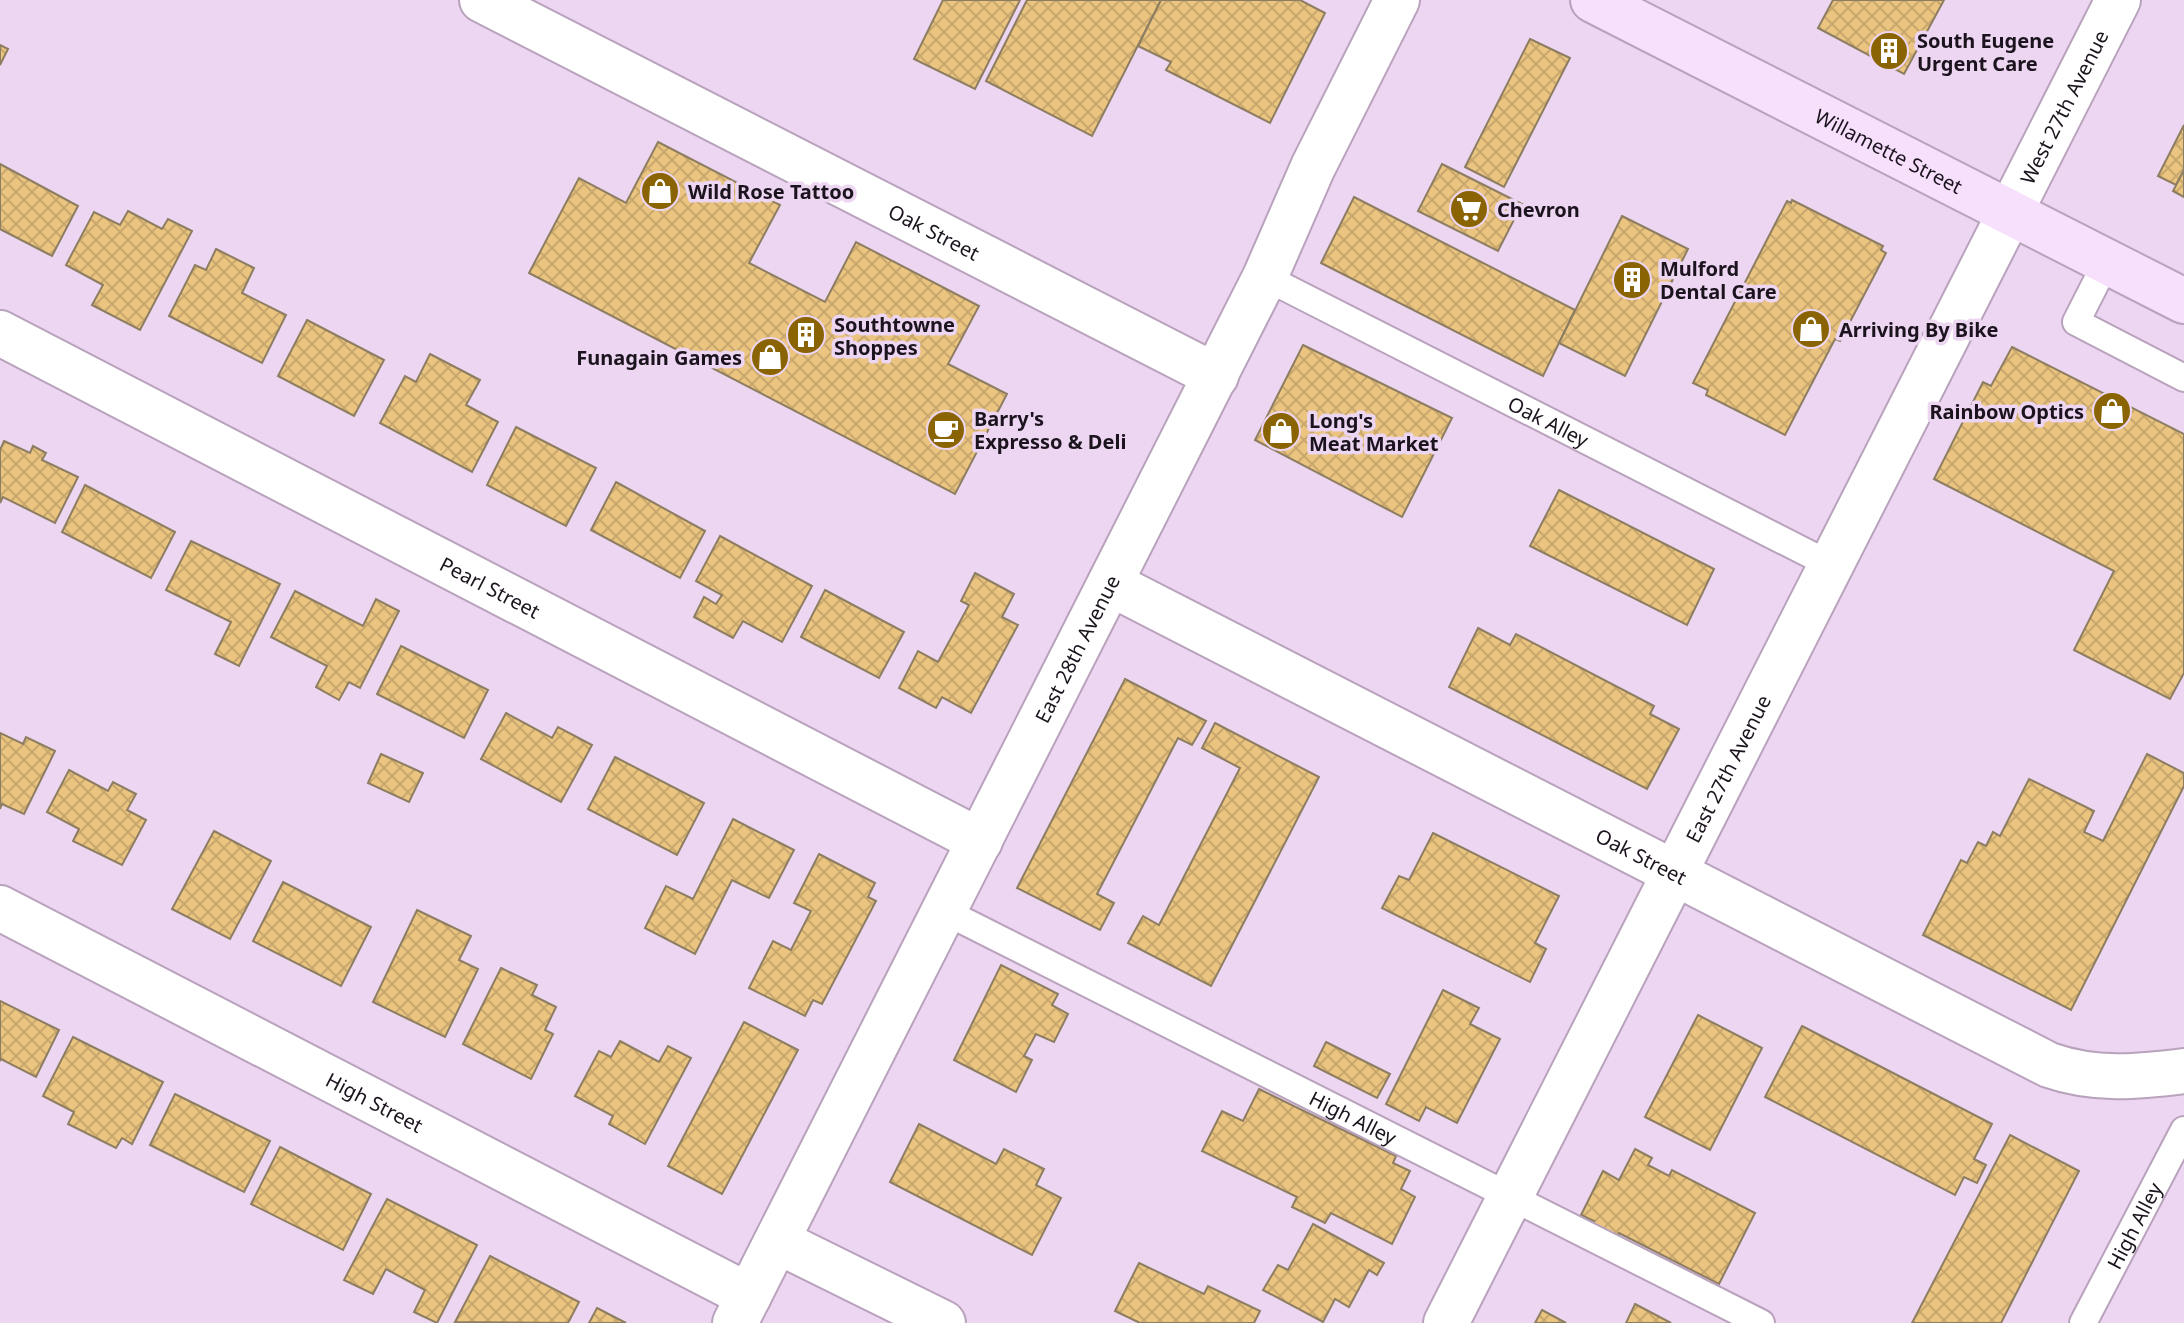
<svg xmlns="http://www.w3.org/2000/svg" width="2184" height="1323" viewBox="0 0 2184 1323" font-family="'Noto Sans',sans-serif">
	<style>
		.building { fill: url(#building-cross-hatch); stroke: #8d7d61; stroke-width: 2 }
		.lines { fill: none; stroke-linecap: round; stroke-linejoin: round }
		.lane-casing { stroke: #b8a2bc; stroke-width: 30 }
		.street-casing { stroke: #b8a2bc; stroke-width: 48 }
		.secondary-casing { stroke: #b8a2bc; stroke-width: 48 }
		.lane { stroke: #fff; stroke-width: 26 }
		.street { stroke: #fff; stroke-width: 44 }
		.secondary { stroke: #f7e0fc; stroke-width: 44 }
		.labels { text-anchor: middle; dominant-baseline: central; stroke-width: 7; stroke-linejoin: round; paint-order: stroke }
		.poi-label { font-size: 20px; font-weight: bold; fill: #1b131d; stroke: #edd6f1; text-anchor: start }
		.street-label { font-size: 20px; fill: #1b131d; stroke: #edd6f1 }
	</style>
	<defs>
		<pattern id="building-cross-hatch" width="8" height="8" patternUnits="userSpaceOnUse" patternTransform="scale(2)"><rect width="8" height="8" fill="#ebc480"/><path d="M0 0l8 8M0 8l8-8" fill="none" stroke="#c9a86e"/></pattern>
	</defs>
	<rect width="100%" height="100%" fill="#edd6f1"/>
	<g class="building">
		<polygon points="943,0 1020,0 975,89 914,59"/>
		<polygon points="1027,0 1161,0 1092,136 986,81"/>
		<polygon points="1161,0 1300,0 1325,13 1270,123 1166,70 1171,62 1138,46"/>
		<polygon points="1833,0 1944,0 1904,74 1818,28"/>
		<polygon points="1530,39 1570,58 1504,187 1465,167"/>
		<polygon points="0,45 8,49 0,65"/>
		<polygon points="2184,125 2184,170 2176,185 2158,176"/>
		<polygon points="658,142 780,205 749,263 825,302 856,242 979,306 948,364 1007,394 955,494 529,273 579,178 626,203"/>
		<polygon points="0,164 78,206 52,256 0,229"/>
		<polygon points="1442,164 1522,204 1498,251 1418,211"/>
		<polygon points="2184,170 2184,197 2173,191"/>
		<polygon points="1354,197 1575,310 1543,376 1321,263"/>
		<polygon points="1792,200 1883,246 1881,250 1886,253 1840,341 1835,339 1785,435 1706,395 1708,390 1693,383 1787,201 1791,203"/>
		<polygon points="128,211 162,229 168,219 192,231 140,330 92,305 103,285 66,265 94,212 120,225"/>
		<polygon points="1622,216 1688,249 1625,376 1559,343"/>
		<polygon points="216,249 254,268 242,293 286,315 262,363 169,316 195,265 206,270"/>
		<polygon points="307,320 384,360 354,416 278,376"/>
		<polygon points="1303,345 1452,418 1402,517 1255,440"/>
		<polygon points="2012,347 2184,434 2184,673 2170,699 2074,650 2114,571 1934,479 1983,382 1991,386"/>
		<polygon points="430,354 480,380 466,405 498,422 472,472 380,423 405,376 416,382"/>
		<polygon points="516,427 596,468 566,526 487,485"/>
		<polygon points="4,441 30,453 33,446 46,453 42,460 78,477 55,523 3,497 0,503 0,450"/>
		<polygon points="616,482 705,531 680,578 591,530"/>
		<polygon points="85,485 175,532 151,578 62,532"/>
		<polygon points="1559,490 1714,569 1687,625 1530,546"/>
		<polygon points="720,536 812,586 782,642 743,621 733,638 694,617 704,597 716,604 722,595 696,581"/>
		<polygon points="191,541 280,584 239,666 215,654 231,622 166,590"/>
		<polygon points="975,573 1014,594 1002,617 1018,625 971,713 942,697 936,708 899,688 918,651 938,662 969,605 961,601"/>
		<polygon points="825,590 904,632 879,678 801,637"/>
		<polygon points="295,591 363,626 376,599 399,611 360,688 349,682 339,700 316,687 327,666 271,637"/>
		<polygon points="1478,628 1510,645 1516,634 1654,706 1650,714 1679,729 1647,789 1449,687"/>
		<polygon points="401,646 488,690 464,738 377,694"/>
		<polygon points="1125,679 1206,721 1192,745 1178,738 1097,894 1114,903 1100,930 1017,888"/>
		<polygon points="506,713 552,738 558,727 592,745 561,802 481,759"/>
		<polygon points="1215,723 1319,777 1211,986 1128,943 1143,916 1159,925 1240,768 1202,748"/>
		<polygon points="0,733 23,744 26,737 55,751 24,814 2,804 0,809"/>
		<polygon points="381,754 423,773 409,802 368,783"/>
		<polygon points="2147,754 2184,773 2184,786 2071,1010 1923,935 1961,860 1967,863 1978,842 1986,846 1993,832 2000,836 2029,779 2094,811 2084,832 2103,841"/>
		<polygon points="615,757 704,803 677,855 588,809"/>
		<polygon points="69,770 108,791 113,782 136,794 127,810 146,820 122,865 73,841 79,829 47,812"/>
		<polygon points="733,819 794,850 769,898 732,880 695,954 645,928 666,886 693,899"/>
		<polygon points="214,831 271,861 230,939 172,909"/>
		<polygon points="1433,833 1559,896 1535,943 1546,949 1530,982 1382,908 1399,876 1409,880"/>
		<polygon points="819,854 875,883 868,897 876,901 822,1004 813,1000 805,1016 749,988 773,941 791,950 811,911 794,903"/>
		<polygon points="283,882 371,927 341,986 253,941"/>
		<polygon points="417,910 471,936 459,960 478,969 445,1037 373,1002"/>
		<polygon points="1001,965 1058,994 1052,1005 1068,1014 1054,1042 1036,1034 1024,1056 1032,1060 1016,1092 954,1060"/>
		<polygon points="501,968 537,985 532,995 556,1007 545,1030 553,1034 531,1079 463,1044"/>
		<polygon points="1443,990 1479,1008 1470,1024 1500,1039 1457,1123 1426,1107 1419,1121 1386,1104"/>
		<polygon points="0,1001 59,1030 36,1077 1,1059 0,1061"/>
		<polygon points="1698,1015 1762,1048 1710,1150 1645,1117"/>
		<polygon points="744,1022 798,1050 722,1194 668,1166"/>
		<polygon points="1802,1026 1992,1124 1974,1159 1986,1165 1977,1183 1964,1177 1955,1195 1765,1097"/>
		<polygon points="73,1037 163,1082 132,1144 122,1138 116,1148 68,1124 74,1112 43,1096"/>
		<polygon points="620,1041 659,1062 668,1046 691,1058 645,1144 609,1124 613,1116 575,1096 599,1051 611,1057"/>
		<polygon points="1326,1042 1390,1074 1377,1098 1314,1066"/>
		<polygon points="1259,1089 1396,1156 1393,1163 1410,1171 1401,1189 1415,1197 1392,1244 1331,1213 1325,1223 1292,1207 1297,1197 1202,1151 1222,1111 1243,1121"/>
		<polygon points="175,1094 270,1141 244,1192 150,1145"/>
		<polygon points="919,1124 996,1164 1004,1149 1044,1169 1036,1185 1061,1198 1032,1255 890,1182"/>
		<polygon points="2010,1135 2079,1171 2001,1323 1912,1323"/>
		<polygon points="280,1147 371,1194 343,1250 251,1204"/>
		<polygon points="1635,1149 1652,1158 1648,1165 1669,1176 1672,1170 1755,1213 1719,1284 1619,1233 1617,1239 1592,1226 1594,1221 1581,1215 1603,1171 1619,1180"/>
		<polygon points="387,1199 477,1245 437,1323 414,1312 425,1290 386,1269 373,1294 344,1280"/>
		<polygon points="1313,1224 1384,1263 1377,1275 1369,1270 1349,1307 1335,1299 1323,1322 1263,1290 1278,1265 1288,1270"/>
		<polygon points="490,1256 579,1302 568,1323 455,1322"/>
		<polygon points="1139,1263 1204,1294 1208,1286 1260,1311 1254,1323 1140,1323 1115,1311"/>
		<polygon points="1635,1304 1671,1323 1626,1323"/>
		<polygon points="597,1308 626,1323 589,1323"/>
		<polygon points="1542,1310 1566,1323 1535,1323"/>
	</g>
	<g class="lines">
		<defs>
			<g id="lane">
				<polyline points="2107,261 2076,322 2184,378"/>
				<path id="s1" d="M1265,277L1831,565"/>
				<path id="s2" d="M946,912L1761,1323"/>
				<path id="s3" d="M2083,1323L2184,1130"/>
			</g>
			<g id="street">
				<path id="s4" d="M482,0L1216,376"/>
				<path id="s5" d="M0,333L980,841"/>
				<path id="s6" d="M1111,584L2049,1065C2095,1081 2137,1077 2184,1071"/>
				<path id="s7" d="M0,908L749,1296"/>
				<polyline points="777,1241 943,1323"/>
				<path id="s8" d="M735,1323L1265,277L1313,167L1397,0"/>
				<path id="s9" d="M1446,1323L2118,0"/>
			</g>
			<g id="secondary">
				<path id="s10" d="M1593,0L2184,301"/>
			</g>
		</defs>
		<use href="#lane" class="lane-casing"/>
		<use href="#street" class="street-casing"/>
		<use href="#secondary" class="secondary-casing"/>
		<use href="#lane" class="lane"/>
		<use href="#street" class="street"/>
		<use href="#secondary" class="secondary"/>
	</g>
	<defs>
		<symbol id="building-disc" viewBox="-11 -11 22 22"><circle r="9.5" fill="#8a6302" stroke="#edd6f1"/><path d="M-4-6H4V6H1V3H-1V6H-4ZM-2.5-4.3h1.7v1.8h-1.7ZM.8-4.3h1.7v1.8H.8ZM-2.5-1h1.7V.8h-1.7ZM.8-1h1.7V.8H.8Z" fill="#fff"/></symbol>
		<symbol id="shop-disc" viewBox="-11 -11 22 22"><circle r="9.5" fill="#8a6302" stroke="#edd6f1"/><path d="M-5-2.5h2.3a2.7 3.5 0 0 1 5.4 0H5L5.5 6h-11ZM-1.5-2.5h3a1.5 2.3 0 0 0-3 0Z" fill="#fff"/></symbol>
		<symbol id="supermarket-disc" viewBox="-11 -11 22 22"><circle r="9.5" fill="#8a6302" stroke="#edd6f1"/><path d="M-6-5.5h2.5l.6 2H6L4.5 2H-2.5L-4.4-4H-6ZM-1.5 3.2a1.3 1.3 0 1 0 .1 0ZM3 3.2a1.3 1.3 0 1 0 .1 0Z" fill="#fff"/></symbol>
		<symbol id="cafe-disc" viewBox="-11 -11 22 22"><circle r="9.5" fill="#8a6302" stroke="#edd6f1"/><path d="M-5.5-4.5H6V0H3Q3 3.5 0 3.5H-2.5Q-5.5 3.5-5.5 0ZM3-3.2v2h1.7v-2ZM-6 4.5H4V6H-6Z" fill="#fff"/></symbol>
	</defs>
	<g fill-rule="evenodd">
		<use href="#building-disc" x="1867" y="29" width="44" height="44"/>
		<use href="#shop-disc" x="638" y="169" width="44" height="44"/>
		<use href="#supermarket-disc" x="1447" y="187" width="44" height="44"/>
		<use href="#building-disc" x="1610" y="258" width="44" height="44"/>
		<use href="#shop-disc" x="1789" y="307" width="44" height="44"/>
		<use href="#building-disc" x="784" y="313" width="44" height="44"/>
		<use href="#shop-disc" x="748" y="335" width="44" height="44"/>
		<use href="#shop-disc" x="2090" y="389" width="44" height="44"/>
		<use href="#cafe-disc" x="924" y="408" width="44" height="44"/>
		<use href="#shop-disc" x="1259" y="409" width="44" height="44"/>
	</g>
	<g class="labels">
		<g class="poi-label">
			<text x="1917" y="40">South Eugene<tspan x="1917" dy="23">Urgent Care</tspan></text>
			<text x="688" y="191">Wild Rose Tattoo</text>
			<text x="1497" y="209">Chevron</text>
			<text x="1660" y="268">Mulford<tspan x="1660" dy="23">Dental Care</tspan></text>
			<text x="834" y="324">Southtowne<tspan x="834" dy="23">Shoppes</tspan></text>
			<text x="1839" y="329">Arriving By Bike</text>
			<text x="742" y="357" text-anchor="end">Funagain Games</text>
			<text x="2084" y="411" text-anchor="end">Rainbow Optics</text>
			<text x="974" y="418">Barry's<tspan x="974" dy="23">Expresso &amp; Deli</tspan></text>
			<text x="1309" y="420">Long's<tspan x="1309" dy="23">Meat Market</tspan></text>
		</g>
		<g class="street-label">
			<text stroke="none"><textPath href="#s9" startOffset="1364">West 27th Avenue</textPath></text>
			<text stroke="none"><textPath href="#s10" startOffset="332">Willamette Street</textPath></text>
			<text stroke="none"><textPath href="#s4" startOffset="508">Oak Street</textPath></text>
			<text stroke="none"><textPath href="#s1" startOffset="318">Oak Alley</textPath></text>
			<text stroke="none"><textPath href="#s5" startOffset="552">Pearl Street</textPath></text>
			<text stroke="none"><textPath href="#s8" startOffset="756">East 28th Avenue</textPath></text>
			<text stroke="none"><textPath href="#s9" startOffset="622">East 27th Avenue</textPath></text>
			<text stroke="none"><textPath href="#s6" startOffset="596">Oak Street</textPath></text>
			<text stroke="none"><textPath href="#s7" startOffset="422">High Street</textPath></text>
			<text stroke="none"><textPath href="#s2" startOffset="456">High Alley</textPath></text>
			<text stroke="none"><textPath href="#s3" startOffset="110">High Alley</textPath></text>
		</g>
	</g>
</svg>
